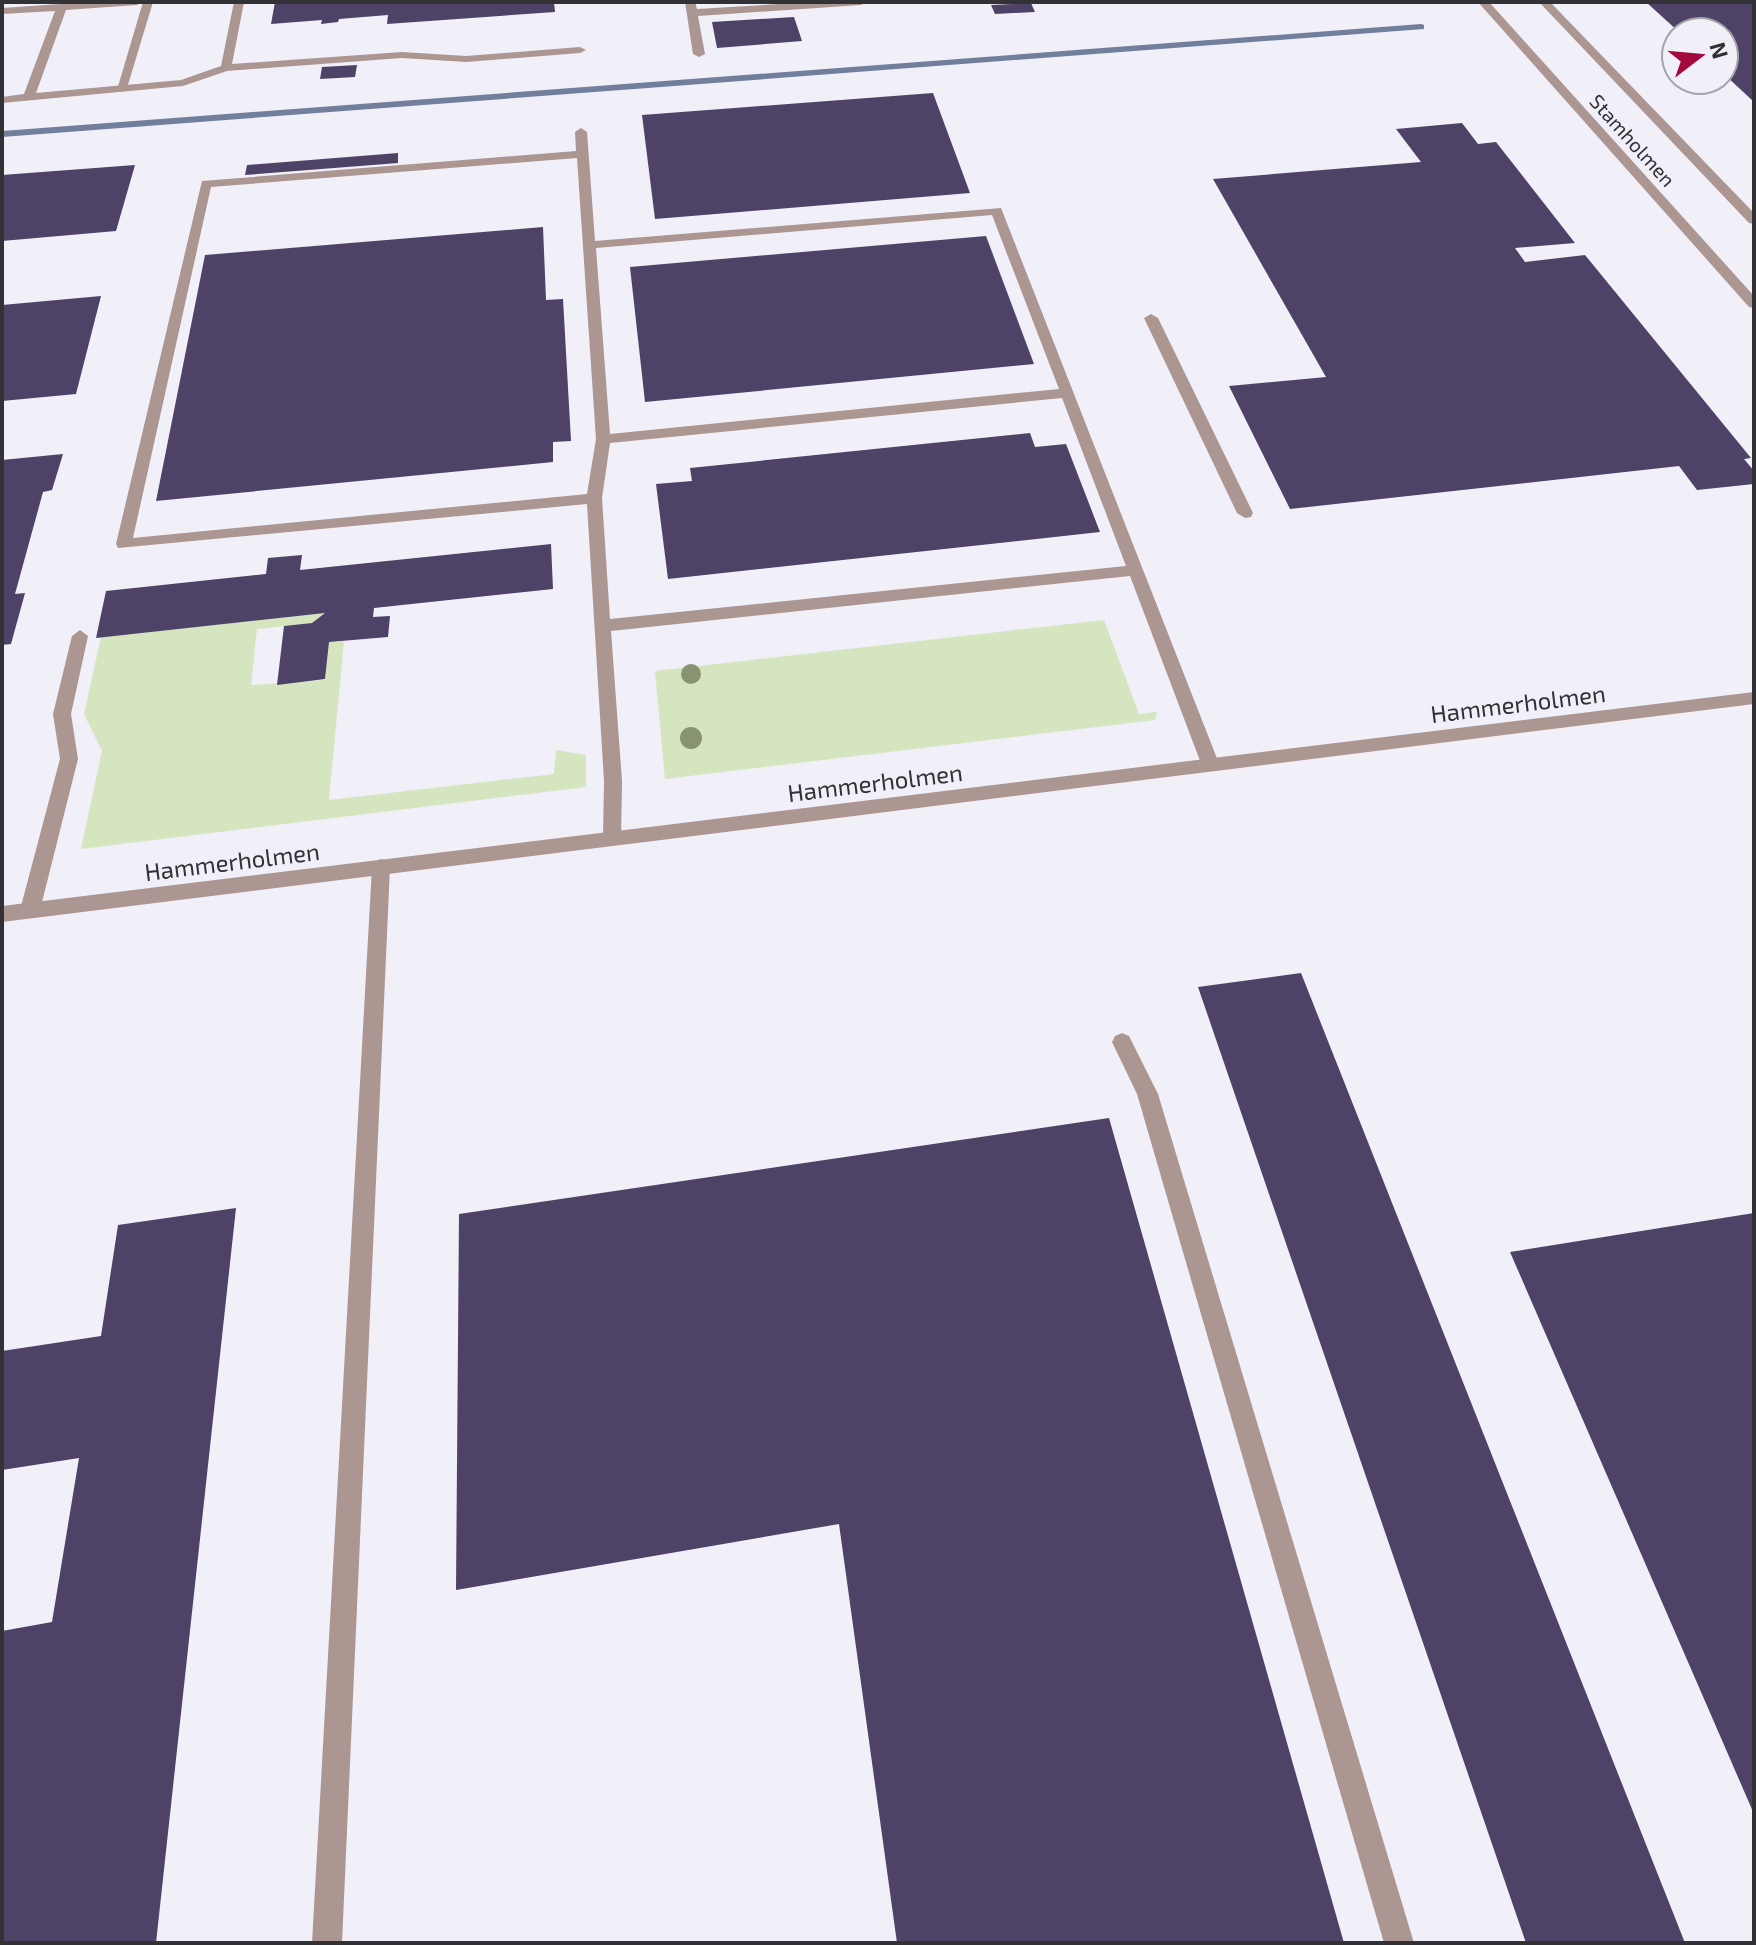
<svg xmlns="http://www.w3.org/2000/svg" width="1756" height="1945" viewBox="0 0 1756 1945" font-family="'Exo 2',sans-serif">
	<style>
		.green { fill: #d5e5bf }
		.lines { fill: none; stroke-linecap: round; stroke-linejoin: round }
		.stream { fill: #717f9c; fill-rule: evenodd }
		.building { fill: #4e4267 }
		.service { fill: #ac9691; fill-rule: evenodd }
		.minor { fill: #ac9691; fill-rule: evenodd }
		.tree { fill: #889371 }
		.labels { text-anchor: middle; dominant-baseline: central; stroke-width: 8; stroke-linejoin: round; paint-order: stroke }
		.far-street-label { font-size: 20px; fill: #323135; stroke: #f1eff8 }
		.street-label { font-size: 24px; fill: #323135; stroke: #f1eff8 }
	</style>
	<rect width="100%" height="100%" fill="#f1eff8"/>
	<g class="green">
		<polygon points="325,613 312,623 257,629 251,685 325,680 329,642 344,641 329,800 554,774 556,750 586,755 586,787 81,849 102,751 84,714 101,637"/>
		<polygon points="1104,620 1139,714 1157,712 1155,720 665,779 655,671"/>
	</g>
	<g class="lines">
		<polygon class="stream" points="1421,24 1424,25 1424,29 2,137 2,131"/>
	</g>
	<g class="building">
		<polygon points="275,2 554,2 555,12 387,24 388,15 339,19 338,22 321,24 322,20 271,24"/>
		<polygon points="1646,2 1754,2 1754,102 1724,74 1724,32 1679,32"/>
		<polygon points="1031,3 1035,12 995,14 991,5"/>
		<polygon points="794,17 802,41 717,48 712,22"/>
		<polygon points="357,65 355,77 320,79 322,67"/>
		<polygon points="933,93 970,193 655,219 642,115"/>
		<polygon points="1462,123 1478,144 1496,142 1575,243 1515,248 1525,262 1585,255 1751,458 1744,459 1754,471 1754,484 1697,490 1679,466 1290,509 1229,386 1326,377 1213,179 1421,162 1396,129"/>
		<polygon points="398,153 398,163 245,175 247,165"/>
		<polygon points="135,165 116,231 2,241 2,175"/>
		<polygon points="543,227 546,300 563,299 571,441 553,442 553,462 156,501 205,255"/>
		<polygon points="986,236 1034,364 645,402 630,267"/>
		<polygon points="101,296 76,394 2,401 2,305"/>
		<polygon points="1030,433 1035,447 1066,444 1100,532 668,579 656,484 692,481 690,468"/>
		<polygon points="63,454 52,490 43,492 15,594 25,593 11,644 2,645 2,460"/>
		<polygon points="551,544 553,589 374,608 373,617 390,616 388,637 329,642 325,679 277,685 284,626 312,623 325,613 96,638 106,591 266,574 268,558 302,555 300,570"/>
		<polygon points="1301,973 1685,1943 1526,1943 1198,987"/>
		<polygon points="1109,1118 1344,1943 897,1943 839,1524 456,1590 459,1214"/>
		<polygon points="236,1208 156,1943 2,1943 2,1631 52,1622 79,1458 2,1470 2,1351 101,1336 118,1225"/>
		<polygon points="1754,1213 1754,1814 1510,1252"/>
	</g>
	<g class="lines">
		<g class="service">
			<polygon points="89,2 142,2 137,5 66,10 36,93 181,80 221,66 234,2 244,2 232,64 402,52 466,56 580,47 586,50 580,53 466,62 402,58 227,71 183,86 2,103 2,97 24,94 55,11 2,14 2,8"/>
			<polygon points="685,2 695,2 697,9 812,2 866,2 861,5 698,16 705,54 699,57 693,54"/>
			<path d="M581,128L587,132L595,241L1001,208L1220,766L1217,771H1205L1202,766L1130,576L611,631L622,781L621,839L612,846L603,839L604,781L587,504L118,548L116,544L202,181L576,151L575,132ZM577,158L596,439L587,494L133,538L211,187ZM992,215L1059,389L610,434L596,248ZM1062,398L1126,566L610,619L602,498L610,443Z"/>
			<polygon points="1151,314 1158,318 1253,513 1251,517 1245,518 1237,513 1144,318"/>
			<polygon points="80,630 88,636 71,714 78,759 40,910 37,916 23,916 20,910 60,759 53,714 72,636"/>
			<polygon points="381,859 388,862 390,867 342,1943 312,1943 372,867 374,862"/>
			<polygon points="1122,1033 1129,1036 1158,1094 1414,1943 1384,1943 1137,1094 1112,1042 1115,1036"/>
		</g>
		<g class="minor">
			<polygon points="143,2 153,2 127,88 117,90"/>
			<polygon points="1478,2 1489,2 1754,296 1754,308 1749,307"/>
			<polygon points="1539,2 1550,2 1754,213 1754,224 1749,223"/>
			<polygon points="1754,692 1754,704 2,922 2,906"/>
		</g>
	</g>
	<g class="tree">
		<circle cx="691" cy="674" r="10"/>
		<circle cx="691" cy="738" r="11"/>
	</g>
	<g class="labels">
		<g class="far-street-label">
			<text transform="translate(1633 140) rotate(48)">Stamholmen</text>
		</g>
		<g class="street-label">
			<text transform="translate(1518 703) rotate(-7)">Hammerholmen</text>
			<text transform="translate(875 782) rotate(-7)">Hammerholmen</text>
			<text transform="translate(232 861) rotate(-7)">Hammerholmen</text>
		</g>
	</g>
	<rect width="1756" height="1945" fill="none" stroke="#323135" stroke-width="8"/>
	<g transform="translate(1700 56) rotate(74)"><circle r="38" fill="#f1eff8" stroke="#a5a3aa" stroke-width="2"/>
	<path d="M0-6L14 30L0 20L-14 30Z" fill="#a4093e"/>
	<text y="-12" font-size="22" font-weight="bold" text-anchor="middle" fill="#323135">N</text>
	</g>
</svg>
